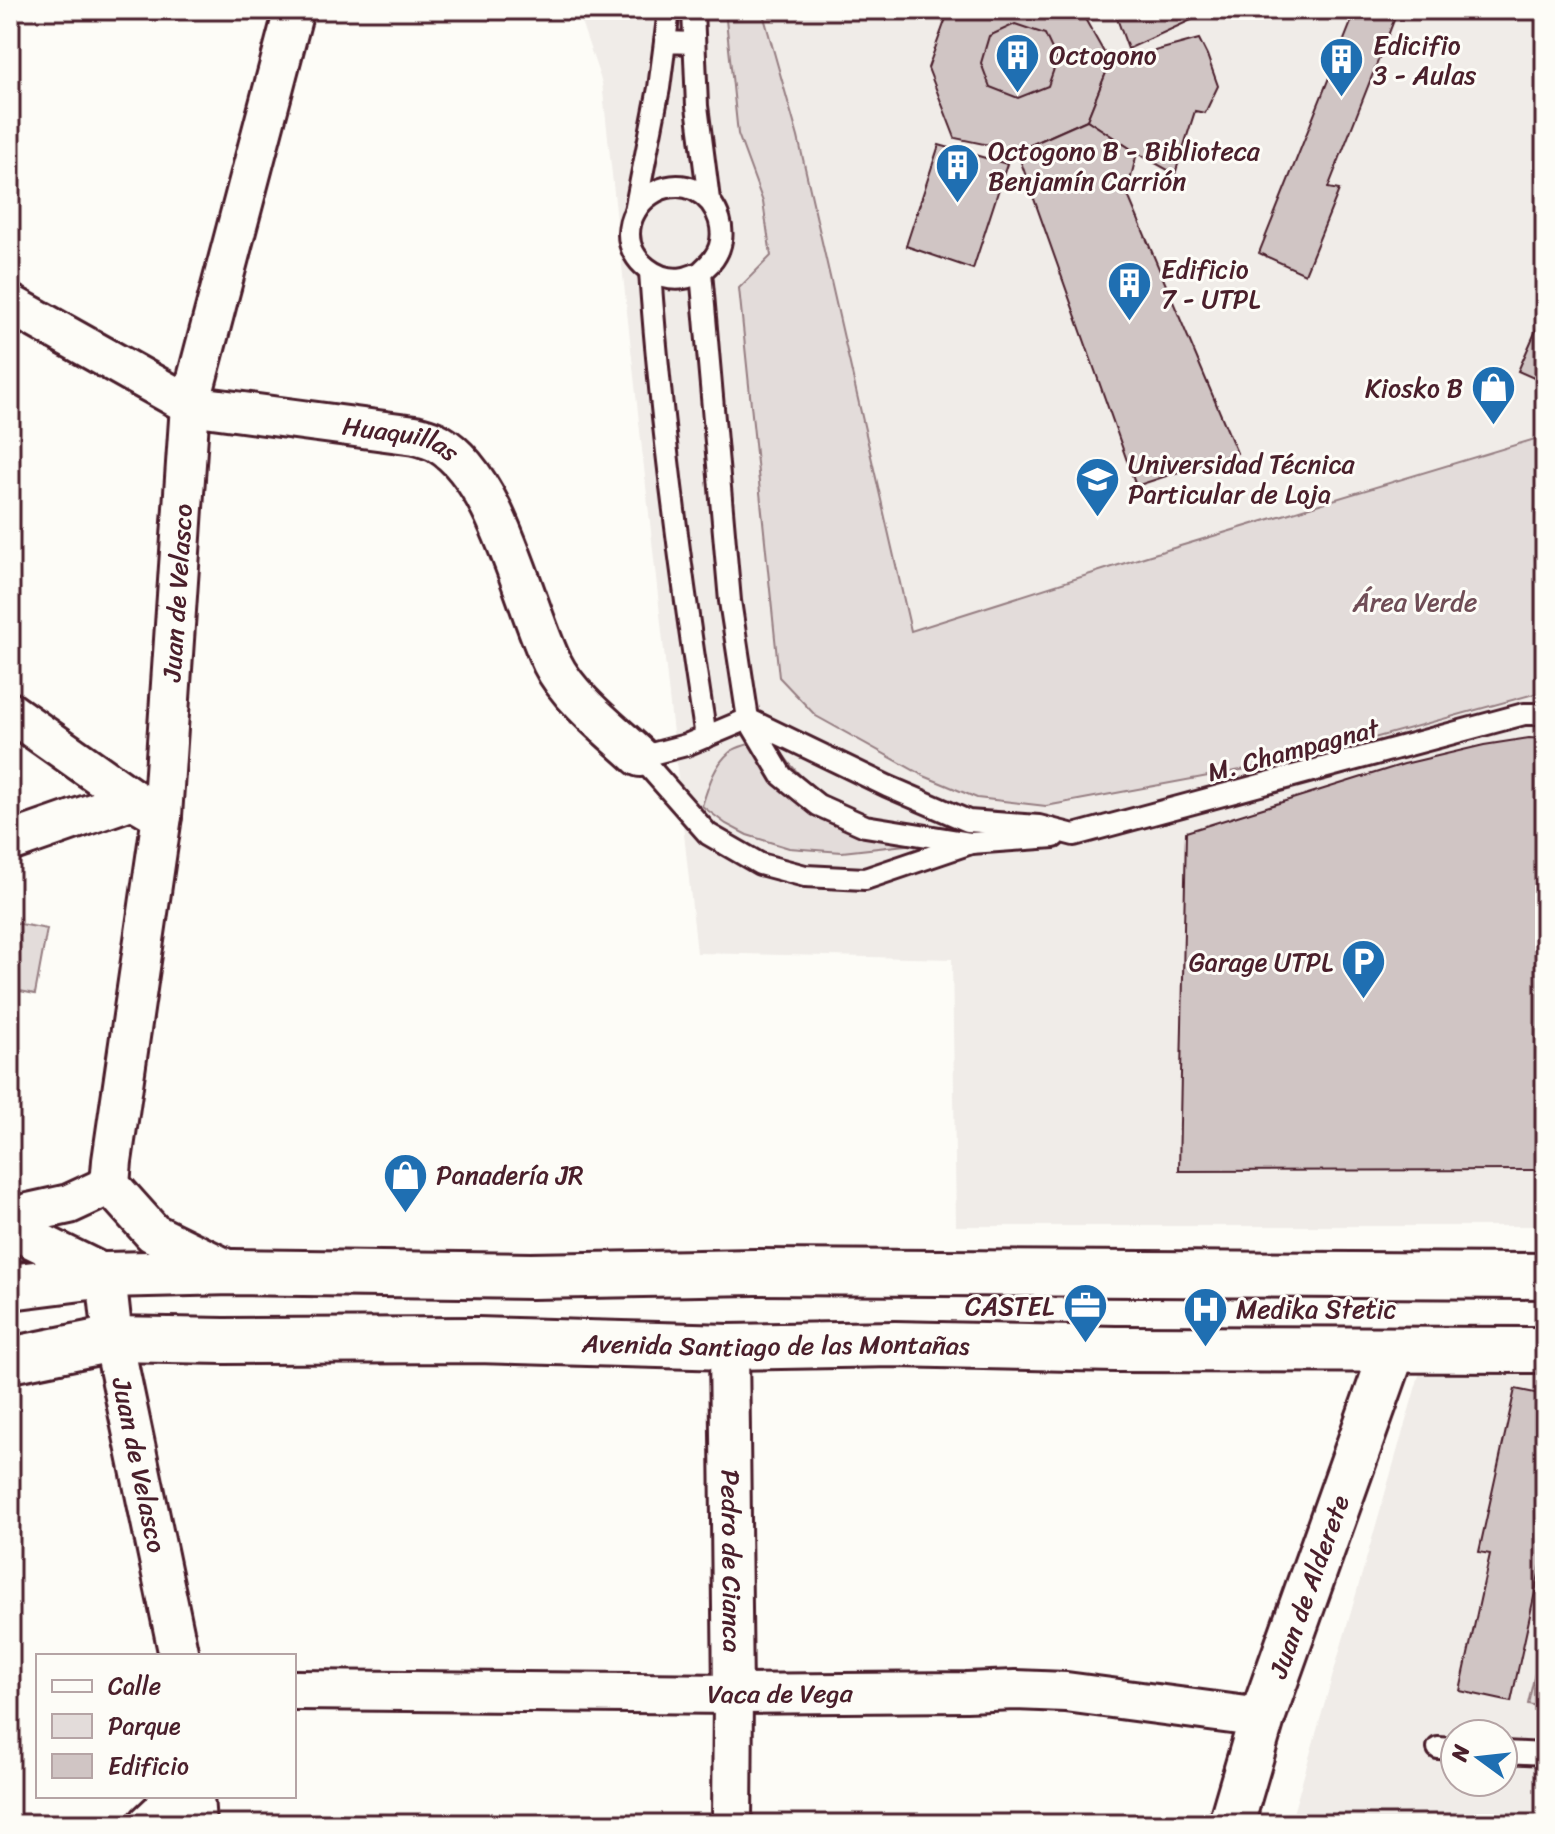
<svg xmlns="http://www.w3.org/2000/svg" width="1555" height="1834" viewBox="0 0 1555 1834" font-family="Sriracha,sans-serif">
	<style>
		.built { fill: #f0ece8; fill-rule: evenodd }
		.green { fill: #e3dcda; stroke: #967e82; stroke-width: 2 }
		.building { fill: #d0c5c4; stroke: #4a1f2b; stroke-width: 2 }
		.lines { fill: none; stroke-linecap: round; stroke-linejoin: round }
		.lane-casing { stroke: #4a1f2b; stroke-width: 26 }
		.street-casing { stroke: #4a1f2b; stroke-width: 44 }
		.secondary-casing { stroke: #4a1f2b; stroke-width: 50 }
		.lane { stroke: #fdfcf7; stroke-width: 20 }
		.street { stroke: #fdfcf7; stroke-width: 38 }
		.secondary { stroke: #fdfcf7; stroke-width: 44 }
		.labels { text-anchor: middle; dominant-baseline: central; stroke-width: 6; stroke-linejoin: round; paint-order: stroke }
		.poi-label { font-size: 26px; fill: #4a1f2b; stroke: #fdfcf7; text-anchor: start }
		.street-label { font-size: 26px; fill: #4a1f2b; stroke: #fdfcf7 }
		.park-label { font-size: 26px; fill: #704e57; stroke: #fdfcf7 }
	</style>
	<rect width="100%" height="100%" fill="#fdfcf7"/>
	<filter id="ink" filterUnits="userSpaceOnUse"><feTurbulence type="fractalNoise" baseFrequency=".0125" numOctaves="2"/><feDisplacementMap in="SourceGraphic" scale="16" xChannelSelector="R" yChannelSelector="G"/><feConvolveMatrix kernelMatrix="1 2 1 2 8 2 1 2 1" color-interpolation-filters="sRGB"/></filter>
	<g filter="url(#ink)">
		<g class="built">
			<polygon points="577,10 1545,10 1545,1226 956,1226 952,959 697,953 602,83"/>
			<path d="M1545,1342V1824H1290L1428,1344ZM1455,1734H1503V1782H1455Z"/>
		</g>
		<g class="green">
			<polygon points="725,10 762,10 798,137 911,631 1147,556 1545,436 1545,691 1294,760 1046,806 977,798 924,776 816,716 779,677 739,288 771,256 763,202 738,134"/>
			<path d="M774,737C795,791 866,819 914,844L842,852L789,848L747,835L726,824L702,806C708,787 714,765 730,752C738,745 762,741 774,737Z"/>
			<polygon points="10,922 47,929 35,994 10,989"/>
			<polygon points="1545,1629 1545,1708 1528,1704"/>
		</g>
		<g class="building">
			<polygon points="949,10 1080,10 1110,63 1087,120 1017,151 955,138 928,68"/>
			<polygon points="1114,10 1213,10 1128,49"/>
			<polygon points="1356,10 1398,10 1328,188 1339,190 1305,274 1259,253"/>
			<polygon points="1015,24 1045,34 1057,60 1048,86 1018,98 990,87 981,63 989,36"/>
			<polygon points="1199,39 1207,55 1218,86 1205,113 1195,111 1175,174 1137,153 1087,120 1110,63"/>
			<polygon points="1087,120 1137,153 1127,193 1237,453 1136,486 1017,151"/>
			<polygon points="939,145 1007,164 973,269 906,246"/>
			<polygon points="1545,310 1545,383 1518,371"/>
			<polygon points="1529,738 1545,739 1545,1170 1179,1171 1186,832 1404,764 1484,745"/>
			<polygon points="10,1251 26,1260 10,1261"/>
			<polygon points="1515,1389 1545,1395 1545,1566 1541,1565 1511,1702 1460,1691 1490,1554 1479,1552"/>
		</g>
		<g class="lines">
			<defs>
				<g id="lane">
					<polyline points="693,10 697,106 709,200"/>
					<polyline points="665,42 669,10"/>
					<polyline points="635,211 659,88 665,42 693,43"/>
					<path d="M650,272C661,428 682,583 706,737"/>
					<path d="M701,272C696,274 690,277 684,278C658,283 629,261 629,234C629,201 665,176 695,190C719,202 730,235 714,258C711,263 705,267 701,272L730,601L748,719L782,776L818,805L865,826L971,843"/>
					<polyline points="748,719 887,786 968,821 1039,826 1074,835 1524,714 1545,714"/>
					<polyline points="748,719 686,745 640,757 708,834 760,864 805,876 865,879 971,843 1054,837"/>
					<polyline points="1438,1748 1455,1749"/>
					<polyline points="1503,1752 1545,1754"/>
				</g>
				<g id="street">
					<path id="s1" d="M10,304L190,405L415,435C422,437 431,439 438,443C498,477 523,603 552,663C569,698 612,731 640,757"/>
					<polyline points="10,712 133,799 162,816"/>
					<polyline points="10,842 133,799"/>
					<polyline points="10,1217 69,1204 110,1185"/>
					<path id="s2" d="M10,1228L106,1275L113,1339L179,1656"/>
					<path id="s3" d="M233,1272L153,1233L110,1185L112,1161L162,816L190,405L294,10"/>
					<path id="s4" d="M729,1347L733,1694L732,1824"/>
					<path id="s5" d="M294,1690L733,1694L966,1692L1015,1690L1066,1692L1262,1718"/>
					<polyline points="194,1796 196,1824"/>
					<polyline points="148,1824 165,1808 167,1796"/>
				</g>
				<g id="secondary">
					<polyline points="10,1287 106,1275 233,1272 531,1276 755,1272 1545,1276"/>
					<path id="s6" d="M10,1360L113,1339L224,1341L477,1340L729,1347L895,1344L1115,1349L1545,1350"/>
					<path id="s7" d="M1231,1824L1262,1718L1393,1350"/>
				</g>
			</defs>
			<use href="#lane" class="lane-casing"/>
			<use href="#street" class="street-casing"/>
			<use href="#secondary" class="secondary-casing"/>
			<use href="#lane" class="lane"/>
			<use href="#street" class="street"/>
			<use href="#secondary" class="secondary"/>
		</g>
	</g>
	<defs>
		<symbol id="building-pin" viewBox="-11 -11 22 30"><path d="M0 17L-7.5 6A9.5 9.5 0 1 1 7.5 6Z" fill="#1f6fb2" stroke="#fdfcf7"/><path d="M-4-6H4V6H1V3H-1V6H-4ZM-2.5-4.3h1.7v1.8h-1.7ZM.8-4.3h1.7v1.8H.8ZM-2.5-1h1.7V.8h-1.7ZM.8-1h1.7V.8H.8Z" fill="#fff"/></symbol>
		<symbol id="shop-pin" viewBox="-11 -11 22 30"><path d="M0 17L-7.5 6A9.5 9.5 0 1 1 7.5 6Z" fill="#1f6fb2" stroke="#fdfcf7"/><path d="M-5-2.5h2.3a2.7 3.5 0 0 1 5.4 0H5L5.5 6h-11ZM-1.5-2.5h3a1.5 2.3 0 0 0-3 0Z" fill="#fff"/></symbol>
		<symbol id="university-pin" viewBox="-11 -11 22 30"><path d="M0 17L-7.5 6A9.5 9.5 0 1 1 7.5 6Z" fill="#1f6fb2" stroke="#fdfcf7"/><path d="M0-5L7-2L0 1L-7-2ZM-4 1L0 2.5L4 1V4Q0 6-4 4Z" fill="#fff"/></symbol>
		<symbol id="parking-pin" viewBox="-11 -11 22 30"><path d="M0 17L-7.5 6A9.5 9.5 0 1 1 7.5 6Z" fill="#1f6fb2" stroke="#fdfcf7"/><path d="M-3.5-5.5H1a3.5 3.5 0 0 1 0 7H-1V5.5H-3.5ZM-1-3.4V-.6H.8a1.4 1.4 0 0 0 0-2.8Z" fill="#fff"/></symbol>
		<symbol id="office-pin" viewBox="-11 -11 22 30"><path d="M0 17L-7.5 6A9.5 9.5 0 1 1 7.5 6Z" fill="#1f6fb2" stroke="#fdfcf7"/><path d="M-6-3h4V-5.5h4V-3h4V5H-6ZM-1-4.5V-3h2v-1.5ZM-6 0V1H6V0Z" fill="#fff"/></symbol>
		<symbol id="hospital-pin" viewBox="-11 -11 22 30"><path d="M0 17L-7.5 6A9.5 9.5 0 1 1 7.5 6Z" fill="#1f6fb2" stroke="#fdfcf7"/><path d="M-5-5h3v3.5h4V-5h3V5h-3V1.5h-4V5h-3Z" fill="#fff"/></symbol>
	</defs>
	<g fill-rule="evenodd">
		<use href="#building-pin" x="992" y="30" width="51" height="69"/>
		<use href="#building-pin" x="1316" y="34" width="51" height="69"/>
		<use href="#building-pin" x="932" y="140" width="51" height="69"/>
		<use href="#building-pin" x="1104" y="258" width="51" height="69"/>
		<use href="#shop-pin" x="1468" y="362" width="51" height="69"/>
		<use href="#university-pin" x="1072" y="454" width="51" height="69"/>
		<use href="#parking-pin" x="1338" y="936" width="51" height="69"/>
		<use href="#shop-pin" x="380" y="1150" width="51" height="69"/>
		<use href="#office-pin" x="1060" y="1280" width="51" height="69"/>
		<use href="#hospital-pin" x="1180" y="1284" width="51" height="69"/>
	</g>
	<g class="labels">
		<g class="poi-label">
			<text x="1373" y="45">Edicifio<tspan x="1373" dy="30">3 - Aulas</tspan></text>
			<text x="1049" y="55">Octogono</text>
			<text x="988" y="151">Octogono B - Biblioteca<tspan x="988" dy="30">Benjamín Carrión</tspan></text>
			<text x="1161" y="269">Edificio<tspan x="1161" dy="30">7 - UTPL</tspan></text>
			<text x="1463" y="388" text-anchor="end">Kiosko B</text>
			<text x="1128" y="464">Universidad Técnica<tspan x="1128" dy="30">Particular de Loja</tspan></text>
			<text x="1333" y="962" text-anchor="end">Garage UTPL</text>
			<text x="436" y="1175">Panadería JR</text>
			<text x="1054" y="1306" text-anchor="end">CASTEL</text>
			<text x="1236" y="1309">Medika Stetic</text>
		</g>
		<g class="street-label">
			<text stroke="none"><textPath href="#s1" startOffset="420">Huaquillas</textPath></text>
			<text stroke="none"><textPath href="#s3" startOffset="750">Juan de Velasco</textPath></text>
			<text transform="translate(1293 750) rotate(-15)">M. Champagnat</text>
			<text stroke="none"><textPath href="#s6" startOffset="768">Avenida Santiago de las Montañas</textPath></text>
			<text stroke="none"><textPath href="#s2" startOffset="300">Juan de Velasco</textPath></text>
			<text stroke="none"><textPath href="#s4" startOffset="214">Pedro de Cianca</textPath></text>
			<text stroke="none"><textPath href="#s7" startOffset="250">Juan de Alderete</textPath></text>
			<text stroke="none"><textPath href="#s5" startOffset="486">Vaca de Vega</textPath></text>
		</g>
		<g class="park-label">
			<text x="1415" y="602">Área Verde</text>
		</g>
	</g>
	<rect width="1555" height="1834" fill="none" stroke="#fdfcf7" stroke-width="40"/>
	<rect x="20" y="20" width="1515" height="1794" fill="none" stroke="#4a1f2b" stroke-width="3" filter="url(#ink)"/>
	<rect x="36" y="1654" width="260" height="144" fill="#fdfcf7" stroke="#b5a4a5" stroke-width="2"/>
	<rect x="52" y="1680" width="40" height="12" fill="#fdfcf7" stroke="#b5a4a5" stroke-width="2"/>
	<text x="108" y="1694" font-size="24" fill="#4a1f2b">Calle</text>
	<rect x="52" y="1714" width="40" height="24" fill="#e3dcda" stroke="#b5a4a5" stroke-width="2"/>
	<text x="108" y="1734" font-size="24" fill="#4a1f2b">Parque</text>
	<rect x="52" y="1754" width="40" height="24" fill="#d0c5c4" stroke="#b5a4a5" stroke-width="2"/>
	<text x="108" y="1774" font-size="24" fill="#4a1f2b">Edificio</text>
	<g transform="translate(1479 1758) rotate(285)"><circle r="38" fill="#fdfcf7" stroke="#b5a4a5" stroke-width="2"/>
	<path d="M0-6L14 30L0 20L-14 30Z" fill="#1f6fb2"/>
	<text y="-12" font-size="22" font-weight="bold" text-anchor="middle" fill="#4a1f2b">N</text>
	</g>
</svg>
